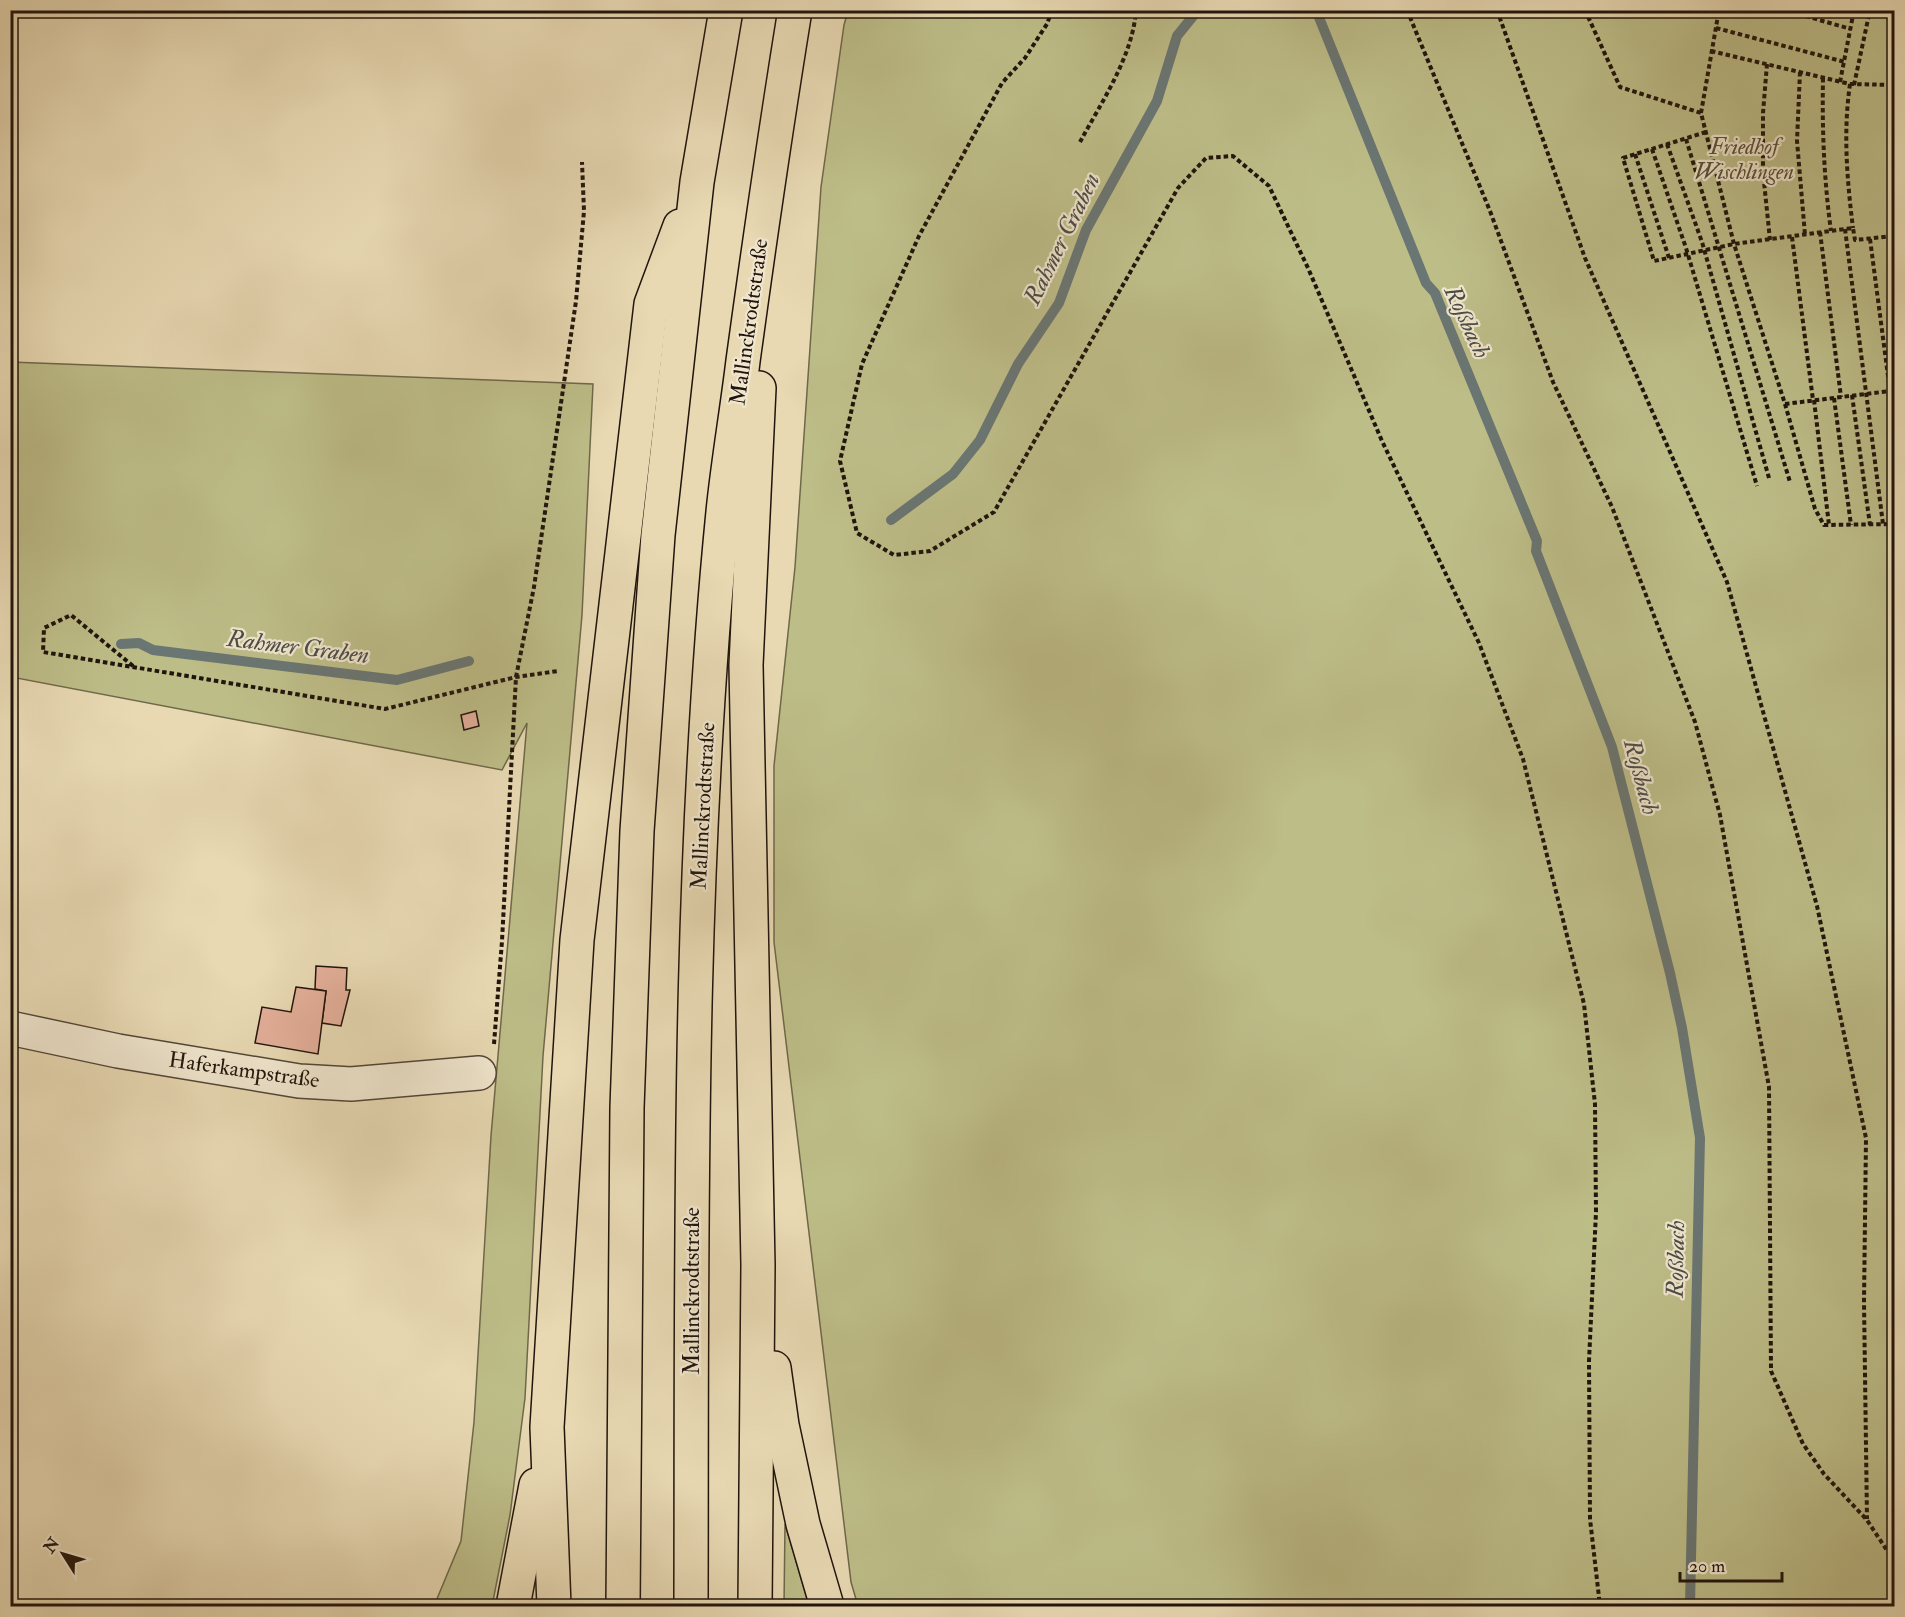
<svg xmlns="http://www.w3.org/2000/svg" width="1905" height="1617" viewBox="0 0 1905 1617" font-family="'IM FELL Double Pica',serif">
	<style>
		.green { fill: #bdbd88; stroke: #6e684a; stroke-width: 1.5 }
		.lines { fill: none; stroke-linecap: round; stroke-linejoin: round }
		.stream { stroke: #6a7673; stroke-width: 10 }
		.building { fill: #e4af9a; stroke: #20140c; stroke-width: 1.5 }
		.street-casing { stroke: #524536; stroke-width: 36 }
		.highway-casing { stroke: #20140c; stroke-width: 36 }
		.path { stroke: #20140c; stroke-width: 4; stroke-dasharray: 4.5 3; stroke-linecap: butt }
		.street { stroke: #f0e6ce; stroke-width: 33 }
		.highway { stroke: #e8d9b3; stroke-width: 33 }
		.labels { text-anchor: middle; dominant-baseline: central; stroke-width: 4.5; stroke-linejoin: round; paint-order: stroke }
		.park-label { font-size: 22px; font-style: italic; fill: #574f37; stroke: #f0e6ce }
		.street-label { font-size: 22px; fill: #20140c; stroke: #f0e6ce }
		.water-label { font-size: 24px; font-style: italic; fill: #4b4d48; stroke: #f0e6ce }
	</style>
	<rect width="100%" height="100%" fill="#e8d9b3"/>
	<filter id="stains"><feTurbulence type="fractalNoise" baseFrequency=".00333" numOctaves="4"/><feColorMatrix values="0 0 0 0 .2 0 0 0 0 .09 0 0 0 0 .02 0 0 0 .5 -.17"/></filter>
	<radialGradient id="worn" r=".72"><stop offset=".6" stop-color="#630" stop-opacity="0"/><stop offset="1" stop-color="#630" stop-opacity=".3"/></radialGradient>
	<g class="green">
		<polygon points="848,11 1894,11 1894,1606 858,1606 851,1582 774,942 774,766 795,567 821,187 844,25"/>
		<polygon points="10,362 593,384 582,615 543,1056 525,1398 510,1515 492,1606 434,1606 461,1541 474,1422 491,1136 527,723 502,770 11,677"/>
		<polygon points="785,1524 809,1606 784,1606"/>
	</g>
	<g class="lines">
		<g class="stream">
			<polyline points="1316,10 1426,283 1435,293 1537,541 1536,551 1612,747 1670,973 1682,1028 1700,1138 1690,1606"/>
			<polyline points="891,520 953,474 980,440 1018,364 1059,303 1086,230 1157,101 1177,36 1198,10"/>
			<polyline points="121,644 139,643 153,650 397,680 469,661"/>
		</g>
	</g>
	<g class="building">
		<polygon points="476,711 479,726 464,730 461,715"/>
		<polygon points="316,966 347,968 346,990 350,990 341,1026 322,1023 326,991 315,989"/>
		<polygon points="296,987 326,991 318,1054 255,1043 262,1007 291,1012"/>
	</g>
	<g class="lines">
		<defs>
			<polyline id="street" points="10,1028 118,1051 299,1081 351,1084 479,1073"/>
			<g id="highway">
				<polyline points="774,1368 782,1425 803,1524 827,1606"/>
				<polyline points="513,1606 536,1485"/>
				<polyline points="554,1606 547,1427 577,940 651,304 680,226"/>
				<polyline points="623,1606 627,1108 637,831 658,535 697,182 726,10"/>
				<path d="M691,1606C692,1242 687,876 723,512C728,462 737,411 743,361C759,244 776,127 795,10"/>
				<polyline points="755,1606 758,1265 746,665 759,388"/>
			</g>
		</defs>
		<use href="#street" class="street-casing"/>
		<use href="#highway" class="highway-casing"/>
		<g class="path">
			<polyline points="1052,10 1047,24 1025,58 1002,83 919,236 862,364 840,461 857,533 894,555 930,551 994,512 1178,188 1206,158 1233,156 1269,186 1308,268 1382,441 1479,643 1523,759 1584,1004 1595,1104 1596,1212 1589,1361 1590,1519 1600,1606"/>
			<polyline points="1407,10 1490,211 1553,382 1612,507 1695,722 1720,815 1769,1087 1771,1371 1803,1444 1824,1474 1867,1520 1894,1561"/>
			<polyline points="1497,10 1585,258 1727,582 1817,906 1866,1138 1864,1302 1867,1519"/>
			<polyline points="1585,10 1620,87 1701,113 1734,244 1785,404 1815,509 1824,525 1894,524"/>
			<polyline points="1784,10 1851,29"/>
			<polyline points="1716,28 1845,62"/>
			<polyline points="1711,51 1850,84 1894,85"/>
			<polyline points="1767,64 1763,113 1763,172 1770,240"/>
			<polyline points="1800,72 1797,141 1805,235"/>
			<path d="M1823,78C1822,130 1824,180 1831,231"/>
			<polyline points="1840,82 1854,10"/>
			<path d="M1850,84C1843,132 1847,180 1853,228"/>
			<polyline points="1854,85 1870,10"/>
			<polyline points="1701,113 1719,10"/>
			<polyline points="1706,132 1623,158 1654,261 1734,244 1845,229 1853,228 1855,240 1894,236"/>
			<polyline points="1686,139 1790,482"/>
			<path d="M1080,142C1101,103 1133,56 1136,10"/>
			<polyline points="1667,144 1702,242 1769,478"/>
			<polyline points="1652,149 1686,248 1757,486"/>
			<polyline points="1635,154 1669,258"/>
			<polyline points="1845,229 1883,524"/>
			<polyline points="1820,232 1841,397"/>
			<polyline points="1889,236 1894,290"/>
			<polyline points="1792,237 1813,400"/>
			<polyline points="1870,239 1890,391"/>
			<polyline points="1852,395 1870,525"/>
			<polyline points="1834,398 1851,525"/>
			<polyline points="1814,400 1829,525"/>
			<polyline points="1785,404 1890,391 1894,394"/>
			<polyline points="133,666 71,615 44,628 43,652 385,709 516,677 558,671"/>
			<polyline points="494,1044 502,941 516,677 534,587 576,301 584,211 582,162"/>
		</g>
		<use href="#street" class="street"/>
		<use href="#highway" class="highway"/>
	</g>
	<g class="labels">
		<g class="park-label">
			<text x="1744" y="147">Friedhof<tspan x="1744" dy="25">Wischlingen</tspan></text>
		</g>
		<g class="street-label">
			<text transform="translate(749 322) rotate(-82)">Mallinckrodtstraße</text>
			<text transform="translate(703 806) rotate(-87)">Mallinckrodtstraße</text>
			<text transform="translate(244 1070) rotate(8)">Haferkampstraße</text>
			<text transform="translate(692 1291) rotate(-90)">Mallinckrodtstraße</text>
		</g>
		<g class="water-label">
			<text transform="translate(1062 239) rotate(-64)">Rahmer Graben</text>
			<text transform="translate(1467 322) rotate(65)">Roßbach</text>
			<text transform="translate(298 647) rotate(7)">Rahmer Graben</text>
			<text transform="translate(1641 777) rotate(75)">Roßbach</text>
			<text transform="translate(1676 1259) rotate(-89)">Roßbach</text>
		</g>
	</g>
	<rect width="1905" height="1617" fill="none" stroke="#e8d9b3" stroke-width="36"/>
	<rect x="12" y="12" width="1881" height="1593" fill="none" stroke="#20140c" stroke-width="3"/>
	<rect x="18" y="18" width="1869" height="1581" fill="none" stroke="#20140c" stroke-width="1.5"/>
	<g transform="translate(63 1554) rotate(307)" stroke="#f0e6ce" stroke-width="4.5" paint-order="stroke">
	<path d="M0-4.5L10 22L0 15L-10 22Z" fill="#20140c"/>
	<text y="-9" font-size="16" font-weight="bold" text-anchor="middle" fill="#20140c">N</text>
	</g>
	<path d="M1680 1572v9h102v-9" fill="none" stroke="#20140c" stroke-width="3"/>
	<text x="1689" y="1572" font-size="18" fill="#20140c" stroke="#f0e6ce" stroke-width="4.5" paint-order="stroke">20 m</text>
	<rect width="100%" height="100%" filter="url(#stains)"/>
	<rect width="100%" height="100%" fill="url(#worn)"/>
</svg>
